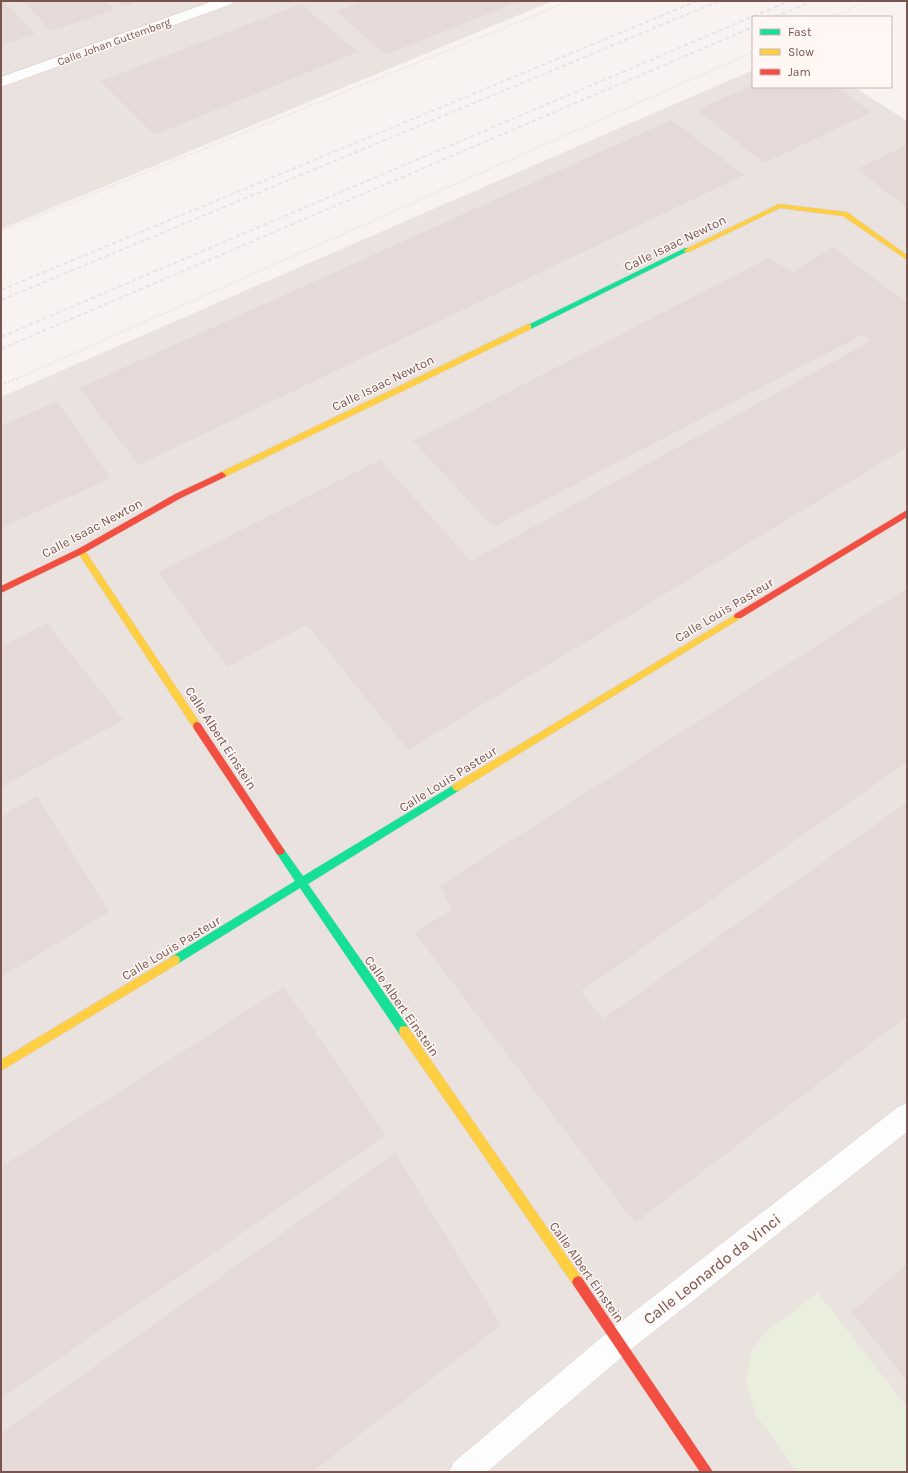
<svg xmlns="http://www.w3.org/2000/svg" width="908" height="1473" viewBox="0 0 908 1473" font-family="Karla,sans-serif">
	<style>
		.industrial { fill: #eae2df }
		.green { fill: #eaeedc }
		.building { fill: #e5dad8 }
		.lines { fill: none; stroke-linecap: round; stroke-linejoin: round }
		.street-casing { stroke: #d8cfcc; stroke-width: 1 }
		.fast-casing { stroke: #d9d0ce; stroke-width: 1 }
		.slow-casing { stroke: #d9d0ce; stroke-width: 1 }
		.jam-casing { stroke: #d9d0ce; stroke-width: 1 }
		.path-far1 { stroke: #dbd1d0; stroke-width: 2; stroke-dasharray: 0.5 2; stroke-linecap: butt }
		.path { stroke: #dbd1d0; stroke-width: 2.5; stroke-dasharray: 1 3; stroke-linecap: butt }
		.street { fill: #fefdfd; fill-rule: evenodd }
		.fast { fill: #16e098; fill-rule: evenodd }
		.slow { fill: #ffcf43; fill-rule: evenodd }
		.jam { fill: #f24e42; fill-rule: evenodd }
		.rail { stroke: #e5e4e7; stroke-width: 2; stroke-dasharray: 4.5 3; stroke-linecap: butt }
		.labels { text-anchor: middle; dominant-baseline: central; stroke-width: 3; stroke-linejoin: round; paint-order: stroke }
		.far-street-label { font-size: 11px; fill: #775450; stroke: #fef7f4 }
		.street-label { font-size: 13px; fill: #775450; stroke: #fef7f4 }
		.near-street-label { font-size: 16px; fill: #775450; stroke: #fef7f4 }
	</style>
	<rect width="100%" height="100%" fill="#f8f3f0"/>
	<g class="industrial">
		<polygon points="1,1 553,1 1,229"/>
		<polygon points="753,70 753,87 854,87 907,121 907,1472 1,1472 1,397"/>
	</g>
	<polygon class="green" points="818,1293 907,1407 907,1472 797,1472 756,1415 746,1383 750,1354 765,1332"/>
	<g class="building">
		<polygon points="1,1 4,1 35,34 1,46"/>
		<polygon points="24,1 106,1 114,9 51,31"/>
		<polygon points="118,1 139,1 124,7"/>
		<polygon points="362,1 520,1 385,55 337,11"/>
		<polygon points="301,4 358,52 154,135 100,81"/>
		<polygon points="753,85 753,87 835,87 872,112 764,163 697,110"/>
		<polygon points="671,120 744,175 139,465 79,388"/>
		<polygon points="907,145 907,208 857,169"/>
		<polygon points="833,247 907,303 907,447 408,750 307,625 227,667 158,572 380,460 471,561 871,341 864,334 493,527 413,441 769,258 793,272"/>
		<polygon points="57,401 111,478 1,528 1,426"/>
		<polygon points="907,588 907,762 581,991 603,1019 907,802 907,1016 635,1223 414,932 452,910 440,886"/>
		<polygon points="47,623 123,720 1,787 1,647"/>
		<polygon points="37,796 109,912 1,977 1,816"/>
		<polygon points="284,987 386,1135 1,1398 1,1167"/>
		<polygon points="395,1153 501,1325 312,1472 1,1472 1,1433"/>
		<polygon points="907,1264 907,1381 852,1312"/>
	</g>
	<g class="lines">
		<defs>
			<g id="street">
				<polygon points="213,1 234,1 232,4 1,87 1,77"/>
				<polygon points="907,1103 907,1132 629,1351 487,1472 449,1472 454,1462 609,1331 898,1107"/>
			</g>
			<g id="fast">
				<polygon points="685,248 689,248 690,250 531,329 525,329 524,327"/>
				<polygon points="457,783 460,784 462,787 460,790 308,884 408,1027 409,1031 408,1035 404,1036 400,1035 300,888 179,963 175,965 171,963 170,960 171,957 295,881 275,851 277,848 280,847 283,848 303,876"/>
			</g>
			<g id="slow">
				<polygon points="779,204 847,212 907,255 907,260 843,216 780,208 689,252 685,252 684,250"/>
				<polygon points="528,324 531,325 531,329 225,477 219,477 218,475 219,473"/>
				<polygon points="81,548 84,549 200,723 201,726 200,729 194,729 78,553 77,551 78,549"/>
				<polygon points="738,613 741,614 742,616 741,618 460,790 457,791 454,790 452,787 454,784"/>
				<polygon points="175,955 179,957 180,960 179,963 1,1071 1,1060"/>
				<polygon points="404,1026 408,1027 582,1278 584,1282 582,1286 578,1288 574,1286 400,1035 399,1031 400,1027"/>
			</g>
			<g id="jam">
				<polygon points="222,472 226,475 225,477 181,498 84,553 1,593 1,586 78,549 175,494"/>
				<polygon points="907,510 907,517 741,618 735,618 734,616 735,614"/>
				<polygon points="197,722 200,723 283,848 285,851 283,854 280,855 277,854 194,729 193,726 194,723"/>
				<polygon points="578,1276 582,1278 713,1472 700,1472 574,1286 572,1282 574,1278"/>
			</g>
		</defs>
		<use href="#street" class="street-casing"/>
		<use href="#fast" class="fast-casing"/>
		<use href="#slow" class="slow-casing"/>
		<use href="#jam" class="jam-casing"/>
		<g class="path-far1">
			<polyline points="832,17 868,1"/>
			<polyline points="1,231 570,1"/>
			<polyline points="16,379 753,52"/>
		</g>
		<polyline class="path" points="1,385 18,378"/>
		<use href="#street" class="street"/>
		<use href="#fast" class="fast"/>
		<use href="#slow" class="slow"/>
		<use href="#jam" class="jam"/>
		<g class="rail">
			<polyline points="775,17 813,1"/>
			<polyline points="1,290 697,1"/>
			<polyline points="1,300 719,1"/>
			<polyline points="1,337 789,1"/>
			<polyline points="1,349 753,27"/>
		</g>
	</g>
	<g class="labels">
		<g class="far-street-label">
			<text transform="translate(114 42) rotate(-20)">Calle Johan Guttemberg</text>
		</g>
		<g class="street-label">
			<text transform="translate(675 243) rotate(-26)">Calle Isaac Newton</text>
			<text transform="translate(383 383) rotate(-26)">Calle Isaac Newton</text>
			<text transform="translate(92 528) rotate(-28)">Calle Isaac Newton</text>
			<text transform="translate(724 610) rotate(-31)">Calle Louis Pasteur</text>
			<text transform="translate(221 738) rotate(57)">Calle Albert Einstein</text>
			<text transform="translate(448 779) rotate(-32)">Calle Louis Pasteur</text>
			<text transform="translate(171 948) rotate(-31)">Calle Louis Pasteur</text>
			<text transform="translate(402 1006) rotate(55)">Calle Albert Einstein</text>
			<text transform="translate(587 1272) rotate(55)">Calle Albert Einstein</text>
		</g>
		<g class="near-street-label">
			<text transform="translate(712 1269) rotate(-38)">Calle Leonardo da Vinci</text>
		</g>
	</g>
	<rect width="908" height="1473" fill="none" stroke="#775450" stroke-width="4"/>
	<rect x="752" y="16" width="140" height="72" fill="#fef7f4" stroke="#c8b6b2"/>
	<rect x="760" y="29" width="20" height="6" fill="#16e098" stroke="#c8b6b2"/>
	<text x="788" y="36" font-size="12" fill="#775450">Fast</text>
	<rect x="760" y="49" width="20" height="6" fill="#ffcf43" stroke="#c8b6b2"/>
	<text x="788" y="56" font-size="12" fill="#775450">Slow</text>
	<rect x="760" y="69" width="20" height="6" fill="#f24e42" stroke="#c8b6b2"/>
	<text x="788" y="76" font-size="12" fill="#775450">Jam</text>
</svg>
